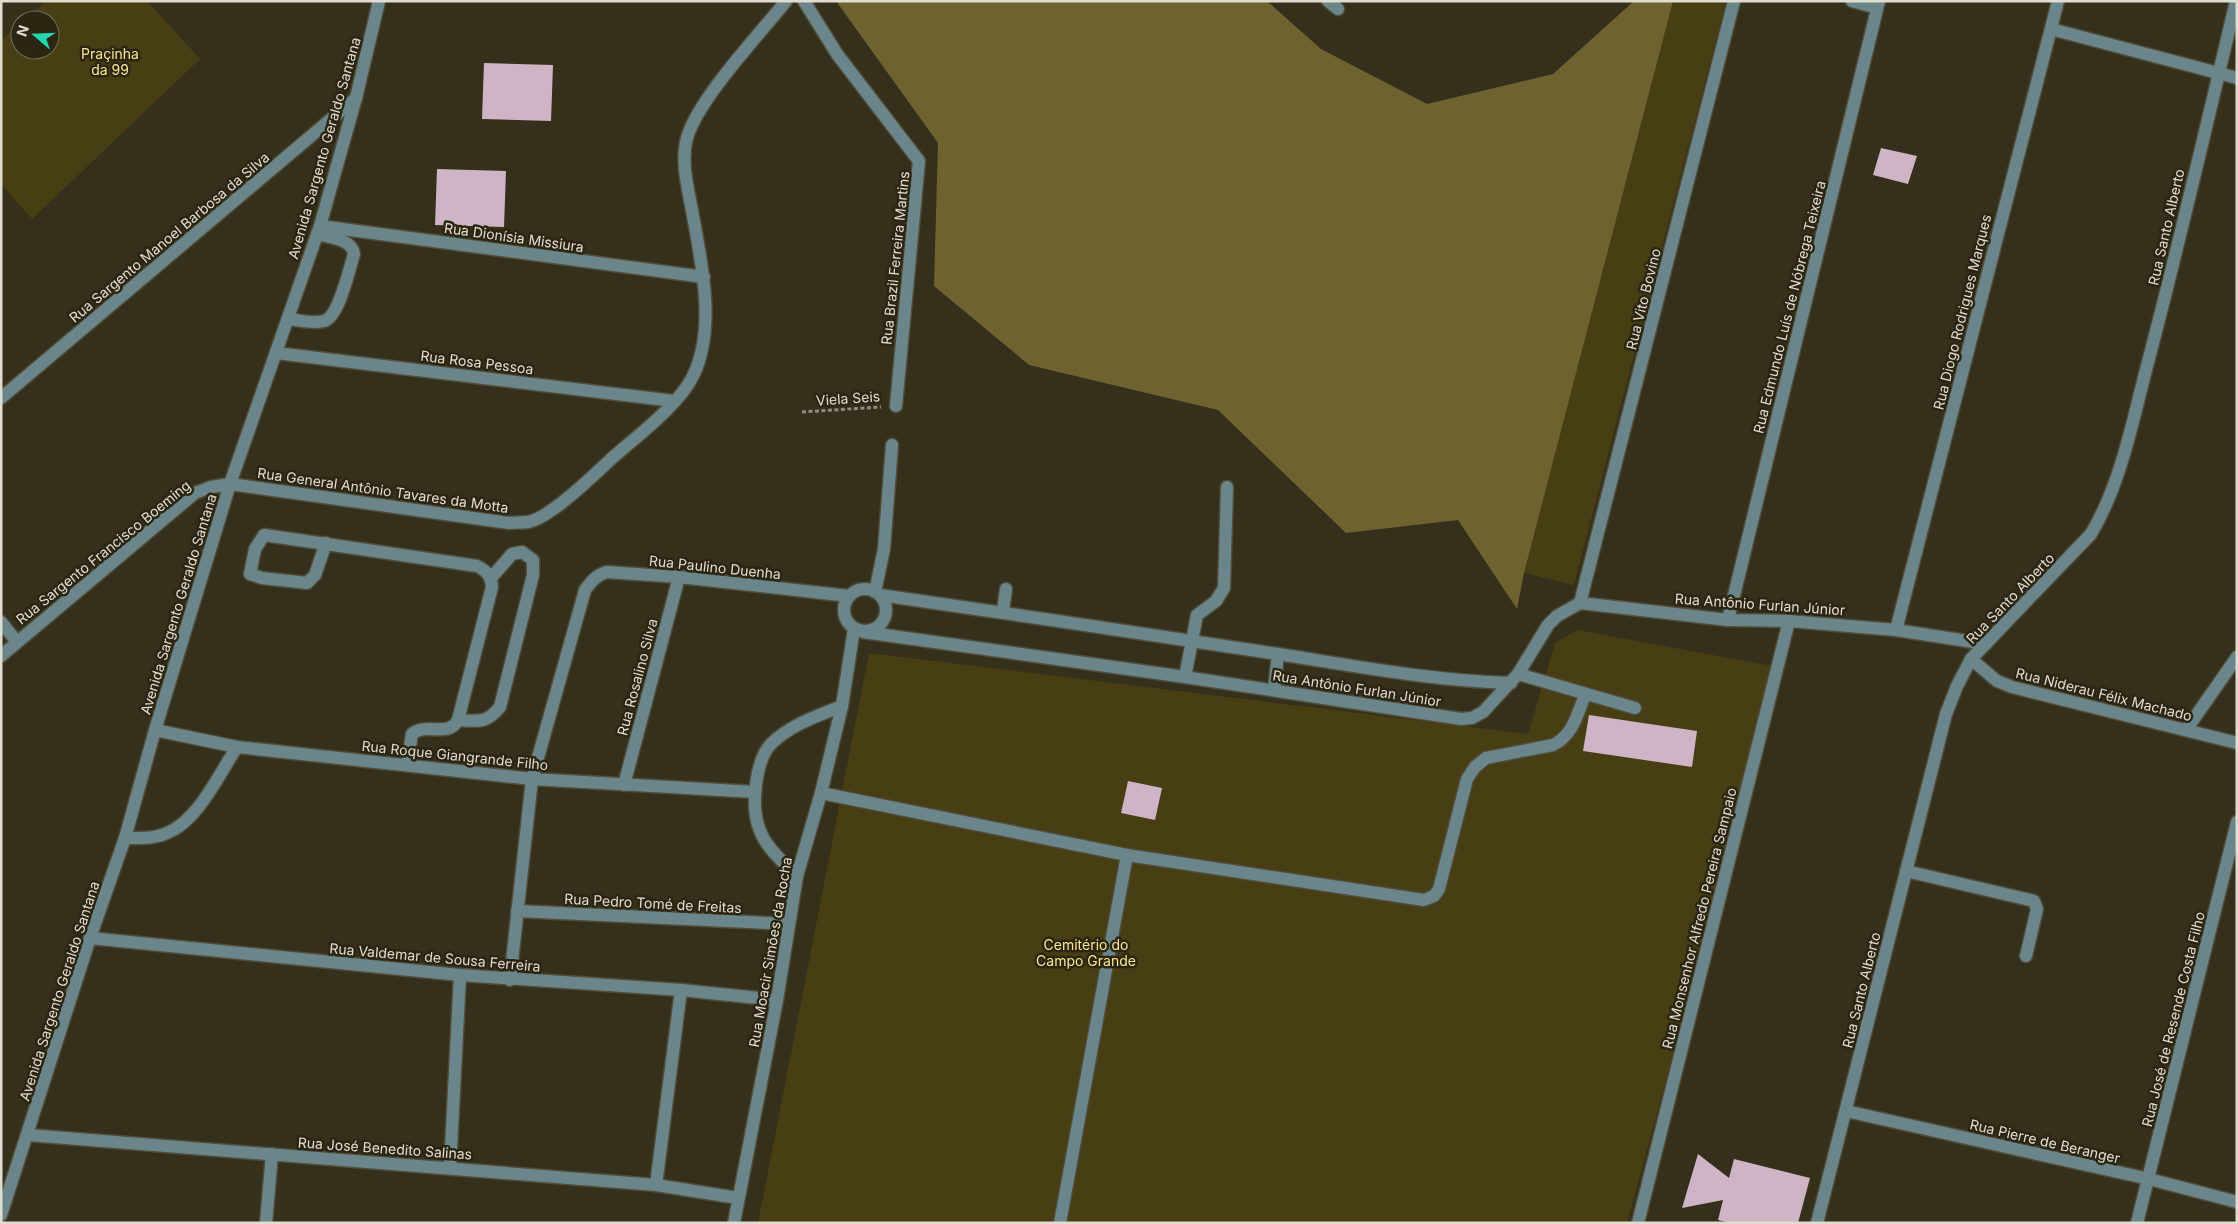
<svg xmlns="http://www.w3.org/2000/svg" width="2238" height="1224" viewBox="0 0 2238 1224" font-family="Inter,sans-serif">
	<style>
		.green { fill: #483e13 }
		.forest { fill: #6e632f }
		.building { fill: #ceb4c4 }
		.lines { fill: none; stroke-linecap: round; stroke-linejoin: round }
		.minor-casing { stroke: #504c38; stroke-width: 15 }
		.path { stroke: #908c7b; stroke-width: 3; stroke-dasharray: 4 2.5; stroke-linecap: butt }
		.minor { stroke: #6a868b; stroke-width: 12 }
		.labels { text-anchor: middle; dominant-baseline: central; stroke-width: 5; stroke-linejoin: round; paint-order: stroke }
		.park-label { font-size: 14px; fill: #f8e594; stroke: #2b2611 }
		.street-label { font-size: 14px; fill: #e0ddd0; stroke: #2b2611 }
	</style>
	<rect width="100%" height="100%" fill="#35301b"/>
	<g class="green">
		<polygon points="46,1 147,1 200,59 32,219 1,184 1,40 20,24 20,50 50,50 50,20 25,20"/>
		<polygon points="1673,1 1726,1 1574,585 1524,573"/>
		<polygon points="1577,630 1778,667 1627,1223 758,1223 869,653 1528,734 1555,643"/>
	</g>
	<polygon class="forest" points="836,1 1267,1 1321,49 1427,104 1553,74 1634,1 1673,1 1524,573 1517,609 1458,520 1346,533 1218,410 1029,365 934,286 938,143"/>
	<g class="building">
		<polygon points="484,63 553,65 551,121 482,119"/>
		<polygon points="1881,148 1917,156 1908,184 1873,175"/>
		<polygon points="437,169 506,171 504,227 435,225"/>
		<polygon points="1589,715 1697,731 1692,767 1583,751"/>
		<polygon points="1128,781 1162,788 1155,820 1121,813"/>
		<polygon points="1698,1154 1729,1178 1734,1159 1810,1178 1798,1223 1730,1223 1718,1220 1723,1200 1682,1208"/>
	</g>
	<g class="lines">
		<defs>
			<g id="minor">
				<polyline points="804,1 837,54 919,161 896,406"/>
				<polyline points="1328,1 1338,9"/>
				<polyline points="1852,1 1877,8"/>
				<polyline points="2051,29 2237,78"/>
				<polyline points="320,226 704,277"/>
				<path d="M288,319C299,320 314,324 324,321C339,317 349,270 354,254C352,239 331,238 317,234"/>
				<polyline points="276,353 674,401"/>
				<polyline points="1,398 356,98"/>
				<path d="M326,543L315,575L307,583L262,578L250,574L255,549L264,535L477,566C487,571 491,576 492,587L458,720C449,738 426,722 412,734L407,765"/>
				<circle cx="865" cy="610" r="21"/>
				<polyline points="875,592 884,549 892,445"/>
				<path d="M880,595C1013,614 1145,634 1278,654C1355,666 1433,681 1511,683"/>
				<polyline points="1580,603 1734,1"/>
				<polyline points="1003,611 1006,589"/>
				<polyline points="1728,620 1879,1"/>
				<polyline points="1,622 17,642"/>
				<polyline points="1896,630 2058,1"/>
				<polyline points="863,632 1185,677 1461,719 1472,718 1483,712 1518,674 1548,625 1557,616 1580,603 1728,620 1789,621 1896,630 1986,644"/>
				<path d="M1,656L195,493L211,487L230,484L509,523C515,522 522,523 528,522C550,518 593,476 611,459C636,437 679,405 693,376C716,329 702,265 693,216C689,192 680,163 687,138C698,99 759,35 786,1"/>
				<polyline points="1971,659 1997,681 2012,687 2237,743"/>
				<polyline points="1518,674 1635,708"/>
				<polyline points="1185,677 1197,615 1216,601 1224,588 1227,487"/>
				<polyline points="1274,690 1278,654"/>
				<path d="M458,720C479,721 486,724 500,707L533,575V560L522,552L512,554L491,578"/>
				<polyline points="155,730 237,747 532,779 755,792"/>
				<polyline points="2186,730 2237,657"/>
				<polyline points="624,785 679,577"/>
				<path d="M821,793L1127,855L1424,900L1434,896L1439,889L1467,779L1475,767L1486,758L1553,745C1573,735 1577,715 1585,695"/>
				<path d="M125,838C139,838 154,839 167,833C198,821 219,774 237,747"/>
				<polyline points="1906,871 2034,901 2037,909 2026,956"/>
				<path d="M797,876C783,862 765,847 759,828C751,807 755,761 771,744C790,725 817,716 842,706"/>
				<polyline points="517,911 788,924"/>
				<polyline points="90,938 460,975 681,990 777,1000"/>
				<path d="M510,980L532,779L585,590C592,581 596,575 607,572L679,577L849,596"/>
				<polyline points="1846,1111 2149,1179 2237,1202"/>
				<polyline points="28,1135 656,1185 738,1198"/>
				<polyline points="450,1168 460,975"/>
				<polyline points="656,1185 681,990"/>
				<polyline points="1,1215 90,938 125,838 155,730 230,484 320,226 356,98 379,1"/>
				<polyline points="266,1223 272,1154"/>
				<polyline points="734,1223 777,1000 797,876 821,793 842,706 854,629"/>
				<polyline points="1060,1223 1127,855"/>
				<polyline points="1638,1223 1789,621"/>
				<path d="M1817,1223L1946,714L1957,686L1971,659L2091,534C2121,483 2132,423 2147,366C2179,245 2207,123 2236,1"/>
				<polyline points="2137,1223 2237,822"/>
			</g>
		</defs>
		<use href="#minor" class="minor-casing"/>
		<polyline class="path" points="802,412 881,407"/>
		<use href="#minor" class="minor"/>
	</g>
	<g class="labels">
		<g class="park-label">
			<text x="110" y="53">Praçinha<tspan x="110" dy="16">da 99</tspan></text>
			<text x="1086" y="944">Cemitério do<tspan x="1086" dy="16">Campo Grande</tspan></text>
		</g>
		<g class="street-label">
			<text transform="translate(324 148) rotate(-74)">Avenida Sargento Geraldo Santana</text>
			<text transform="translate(2166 227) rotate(-77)">Rua Santo Alberto</text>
			<text transform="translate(169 237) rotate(-40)">Rua Sargento Manoel Barbosa da Silva</text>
			<text transform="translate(514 237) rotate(8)">Rua Dionísia Missiura</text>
			<text transform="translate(895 258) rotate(-84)">Rua Brazil Ferreira Martins</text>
			<text transform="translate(1643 299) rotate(-76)">Rua Vito Bovino</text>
			<text transform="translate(1789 307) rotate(-76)">Rua Edmundo Luís de Nóbrega Teixeira</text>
			<text transform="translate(1962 312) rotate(-76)">Rua Diogo Rodrigues Marques</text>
			<text transform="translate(477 362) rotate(7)">Rua Rosa Pessoa</text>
			<text transform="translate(848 398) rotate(-4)">Viela Seis</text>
			<text transform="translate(383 490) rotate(8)">Rua General Antônio Tavares da Motta</text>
			<text transform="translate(103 552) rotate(-39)">Rua Sargento Francisco Boeming</text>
			<text transform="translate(715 567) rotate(6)">Rua Paulino Duenha</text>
			<text transform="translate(2010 598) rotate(-46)">Rua Santo Alberto</text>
			<text transform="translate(178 604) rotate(-73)">Avenida Sargento Geraldo Santana</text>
			<text transform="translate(1760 604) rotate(4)">Rua Antônio Furlan Júnior</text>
			<text transform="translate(637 677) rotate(-75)">Rua Rosalino Silva</text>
			<text transform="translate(1357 688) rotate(9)">Rua Antônio Furlan Júnior</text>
			<text transform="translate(2104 694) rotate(14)">Rua Niderau Félix Machado</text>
			<text transform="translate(455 755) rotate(6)">Rua Roque Giangrande Filho</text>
			<text transform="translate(653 903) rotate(3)">Rua Pedro Tomé de Freitas</text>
			<text transform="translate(1699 918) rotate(-76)">Rua Monsenhor Alfredo Pereira Sampaio</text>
			<text transform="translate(770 952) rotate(-80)">Rua Moacir Simões da Rocha</text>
			<text transform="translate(435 957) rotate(5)">Rua Valdemar de Sousa Ferreira</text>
			<text transform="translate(1861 990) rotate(-76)">Rua Santo Alberto</text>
			<text transform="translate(59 991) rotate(-72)">Avenida Sargento Geraldo Santana</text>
			<text transform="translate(2173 1019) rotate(-76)">Rua José de Resende Costa Filho</text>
			<text transform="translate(2045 1141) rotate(13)">Rua Pierre de Beranger</text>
			<text transform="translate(385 1148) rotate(4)">Rua José Benedito Salinas</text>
		</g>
	</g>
	<rect width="2238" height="1224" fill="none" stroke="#e0ddd0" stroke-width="5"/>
	<g transform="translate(35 35) rotate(289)"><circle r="24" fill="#2b2611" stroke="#736f5d"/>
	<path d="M0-4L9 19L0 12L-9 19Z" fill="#23d5af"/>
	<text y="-8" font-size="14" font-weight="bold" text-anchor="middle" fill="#e0ddd0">N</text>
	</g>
</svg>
